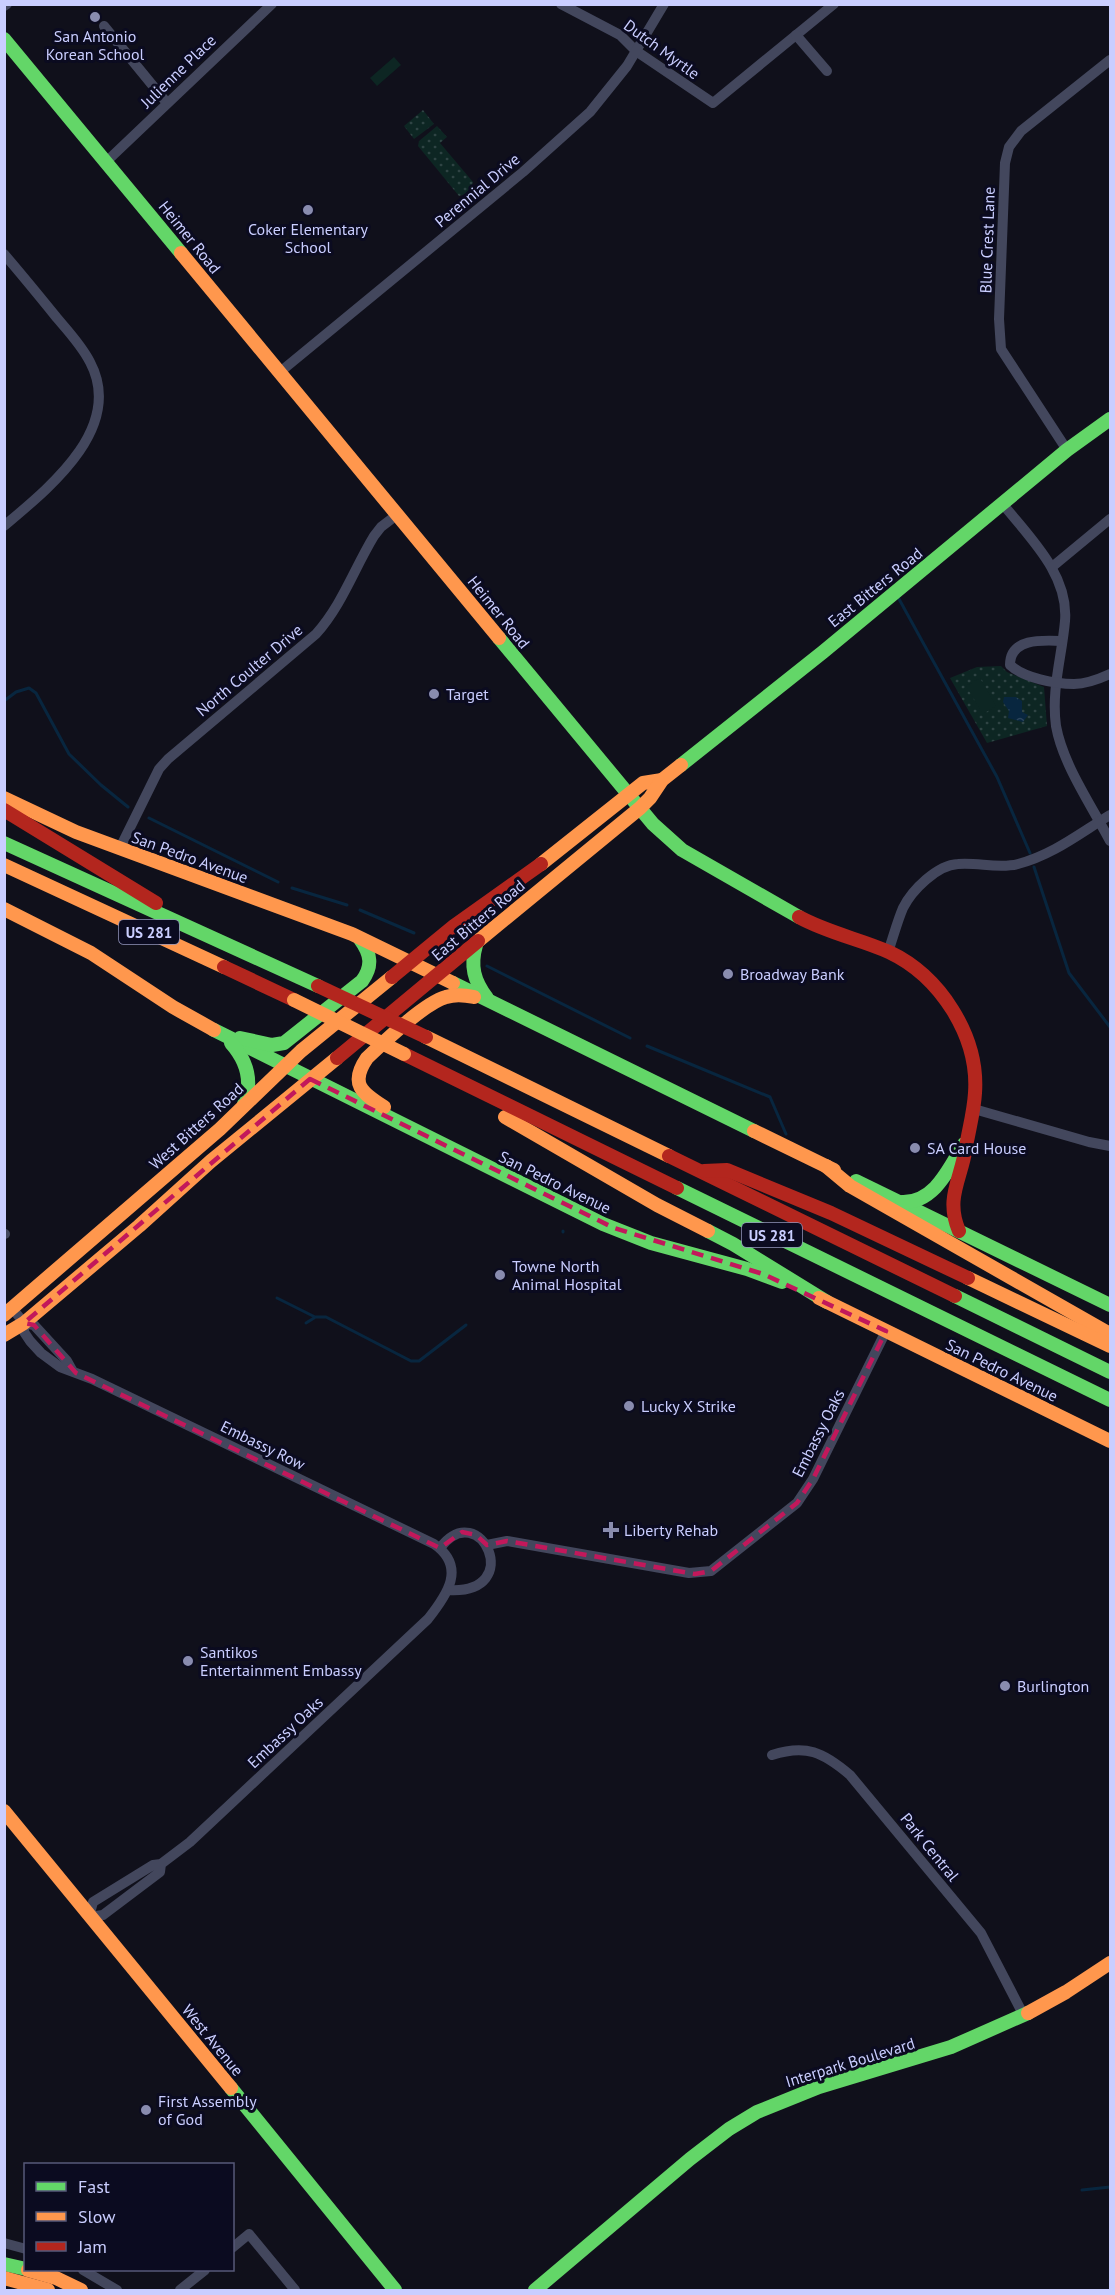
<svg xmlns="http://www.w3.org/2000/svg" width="1115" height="2295" viewBox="0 0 1115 2295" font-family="'PT Sans',sans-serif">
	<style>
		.park { fill: url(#park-dots) }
		.pitch { fill: #0d2623 }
		.water { fill: url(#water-ripples) }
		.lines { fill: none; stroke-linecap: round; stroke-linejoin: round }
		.stream { stroke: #08263f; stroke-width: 3 }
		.street { stroke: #43475d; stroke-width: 10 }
		.fast { stroke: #63d668; stroke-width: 14 }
		.slow { stroke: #ff974d; stroke-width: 14 }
		.jam { stroke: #b3261e; stroke-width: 14 }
		.slow-bridge { stroke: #ff974d; stroke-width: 14 }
		.jam-bridge { stroke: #b3261e; stroke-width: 14 }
		.marked { fill: none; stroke: #c2185b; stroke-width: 4.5; stroke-dasharray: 12 8; stroke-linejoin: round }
		.poi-dot { fill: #898caf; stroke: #0b0b20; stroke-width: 2 }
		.labels { text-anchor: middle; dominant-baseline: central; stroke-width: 6; stroke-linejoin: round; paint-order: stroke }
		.shield { fill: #0b0b20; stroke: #9194bc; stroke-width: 1.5 }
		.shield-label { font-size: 15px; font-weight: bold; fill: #caceff }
		.poi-label { font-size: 16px; fill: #caceff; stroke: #0b0b20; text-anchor: start }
		.street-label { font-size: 16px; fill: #caceff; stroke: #0b0b20 }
	</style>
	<defs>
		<pattern id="park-dots" width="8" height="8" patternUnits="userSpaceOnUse" patternTransform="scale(1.5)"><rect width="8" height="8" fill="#0d2623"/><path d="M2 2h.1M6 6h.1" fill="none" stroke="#2f4444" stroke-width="1.8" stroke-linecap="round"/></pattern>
		<pattern id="water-ripples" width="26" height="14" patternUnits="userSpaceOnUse" patternTransform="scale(1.5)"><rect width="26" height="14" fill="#08263f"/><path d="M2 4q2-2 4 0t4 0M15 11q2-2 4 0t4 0" fill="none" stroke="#2b445c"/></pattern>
	</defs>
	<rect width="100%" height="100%" fill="#10101b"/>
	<g class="park">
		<polygon points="423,110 434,124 414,139 404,126"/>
		<path d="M437,126L447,137L440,143L473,182C472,189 465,195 459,196L418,146L419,141Z"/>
		<polygon points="1001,666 1007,672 1044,687 1047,726 987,743 950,678 977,667"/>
	</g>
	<g class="pitch">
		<polygon points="394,57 401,65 377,86 370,78"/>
		<polygon points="980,678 996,706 983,714 966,686"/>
	</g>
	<polygon class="water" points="1004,697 1016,697 1022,701 1022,712 1028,715 1023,722 1008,718 1009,711 1003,702"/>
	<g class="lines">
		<g class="stream">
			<polyline points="899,599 997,777 1030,853"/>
			<polyline points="4,701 16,692 29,688 36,693 69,754 101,785 128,807"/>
			<polyline points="149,818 278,882"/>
			<polyline points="1034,867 1069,973 1110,1027"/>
			<polyline points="292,888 347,905"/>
			<polyline points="360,910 414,933"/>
			<polyline points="487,966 630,1038"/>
			<polyline points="647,1046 770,1097 786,1134"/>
			<polyline points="563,1232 563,1231"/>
			<polyline points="277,1298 315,1317 326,1317 411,1361 419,1361 466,1325"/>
			<polyline points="306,1323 314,1318"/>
			<polyline points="1082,2190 1110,2187"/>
		</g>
		<g class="street">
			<polyline points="561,4 620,35 636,51 713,103 834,4"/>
			<polyline points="4,6 7,4"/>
			<polyline points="104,26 167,103"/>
			<polyline points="796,35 827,71"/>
			<polyline points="107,161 272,4"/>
			<path d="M4,254C22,275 40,297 57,318C69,332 82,346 90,362C125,428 49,488 4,526"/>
			<polyline points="280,372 523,172 590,112 627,66 664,4"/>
			<polyline points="1067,450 1001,349 999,319 1005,163 1009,147 1021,131 1110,60"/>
			<path d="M1002,503C1029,537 1069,574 1065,621C1062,656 1051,690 1056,726C1063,765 1092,806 1110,841"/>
			<polyline points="1052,567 1110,519"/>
			<path d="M1062,641C1042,640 1010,638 1010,665C1024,678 1055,684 1074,684C1085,684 1099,679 1110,674"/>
			<path d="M120,848L159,769L168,759L316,634C342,605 354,569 374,536L381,527L398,514"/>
			<path d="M888,952C893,938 897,922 903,908C912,890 937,865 958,864C977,862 999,869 1018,864C1053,855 1080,833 1110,815"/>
			<polyline points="974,1109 1089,1142 1110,1146"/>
			<polyline points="4,1234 5,1234"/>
			<path d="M12,1308L24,1323V1332L30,1341L41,1353L60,1367L92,1379L434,1544C467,1567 447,1595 428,1619L190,1842L161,1864L153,1865L93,1902L89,1917L103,1915L160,1872L161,1864"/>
			<polyline points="24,1323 34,1325 67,1361 72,1370"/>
			<polyline points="487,1545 507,1541 689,1573 711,1571 797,1503 813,1479 886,1331"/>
			<path d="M440,1548C480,1495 527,1595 448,1590"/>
			<path d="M772,1755C806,1744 823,1752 850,1775L981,1933L1024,2016"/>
			<polyline points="4,2243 26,2249"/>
			<polyline points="232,2248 249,2234 295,2290"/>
			<polyline points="83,2270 117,2290"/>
			<polyline points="180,2290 205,2270"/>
		</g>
		<g class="fast">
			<polyline points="4,39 181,253"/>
			<polyline points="499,638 653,824 682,850 799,917"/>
			<polyline points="681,765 823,652 1067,450 1110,419"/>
			<polyline points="4,843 318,986"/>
			<path d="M476,945C470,966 474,981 487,998"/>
			<polyline points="453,983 754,1131"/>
			<polyline points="214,1030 603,1224 651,1243 747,1269 782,1282"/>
			<path d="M240,1038L272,1045L284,1043L362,981C373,966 371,954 360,939"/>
			<path d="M231,1043C247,1061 253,1081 244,1104"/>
			<polyline points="856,1181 1110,1305"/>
			<polyline points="677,1188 1110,1400"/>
			<path d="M902,1202C935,1203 949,1168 964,1144"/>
			<polyline points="708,1231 733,1244 827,1302"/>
			<polyline points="955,1296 1110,1372"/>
			<polyline points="231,2088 395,2290"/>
			<polyline points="4,2264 26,2269"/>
			<polyline points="535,2290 690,2159 729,2129 757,2112 819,2087 951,2047 1028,2013"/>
		</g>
		<g class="slow">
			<polyline points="181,253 499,638"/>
			<polyline points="4,798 76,832 352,934 453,983"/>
			<polyline points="541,864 643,783 662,780"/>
			<polyline points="4,865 224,967"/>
			<polyline points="4,909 91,953 173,1007 214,1030"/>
			<polyline points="478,941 640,808 650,798 662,780 681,765"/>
			<polyline points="426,1037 669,1156"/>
			<path d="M384,1107C362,1093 349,1084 367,1058C384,1042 424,1003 446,997C455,994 465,995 474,997"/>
			<polyline points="505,1117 657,1205 708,1231"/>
			<polyline points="754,1131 834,1170"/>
			<polyline points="826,1166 850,1186 1110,1334"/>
			<polyline points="968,1278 1110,1346"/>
			<polyline points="819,1298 1110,1441"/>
			<polyline points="4,1315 220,1129 301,1051 392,977"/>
			<polyline points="4,1335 24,1323 139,1226 211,1161 337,1058"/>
			<polyline points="4,1811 231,2088"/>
			<polyline points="1028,2013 1066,1992 1110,1963"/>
			<polyline points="28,2270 56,2278 81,2290"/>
			<polyline points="4,2278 48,2290"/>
		</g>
		<g class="jam">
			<polyline points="4,810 156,903"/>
			<path d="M799,917C828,933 860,939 889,952C940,976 979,1036 975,1093C974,1111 969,1129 966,1147C961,1180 945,1198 959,1231"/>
			<polyline points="224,967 294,1000"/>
			<polyline points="392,977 454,926 541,864"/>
			<polyline points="404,1054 677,1188"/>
			<polyline points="337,1058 478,941"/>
			<polyline points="669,1156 955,1296"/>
			<polyline points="704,1171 727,1170 831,1213 968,1278"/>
		</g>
		<polyline class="slow-bridge" points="294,1000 404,1054"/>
		<polyline class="jam-bridge" points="318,986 426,1037"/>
	</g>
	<path class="marked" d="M310,1079L614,1228L763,1274L886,1331L813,1479L797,1503L711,1571L695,1574L507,1541L487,1545L476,1535L462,1532L440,1548L76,1373L34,1325L24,1323Z"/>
	<g class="poi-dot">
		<circle cx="95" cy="17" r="6"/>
		<circle cx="308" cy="210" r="6"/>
		<circle cx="434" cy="694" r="6"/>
		<circle cx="728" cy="974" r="6"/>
		<circle cx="915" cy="1148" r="6"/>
		<circle cx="500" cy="1275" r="6"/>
		<circle cx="629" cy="1406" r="6"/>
		<path d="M608 1521h6v6h6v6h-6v6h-6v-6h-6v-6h6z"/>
		<circle cx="188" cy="1661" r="6"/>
		<circle cx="1005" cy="1686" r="6"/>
		<circle cx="146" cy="2110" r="6"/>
	</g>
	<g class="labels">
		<g class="shield">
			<rect x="119" y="920" width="60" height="24" rx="4.5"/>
			<rect x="742" y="1223" width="60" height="24" rx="4.5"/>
		</g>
		<g class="shield-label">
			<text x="149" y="932">US 281</text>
			<text x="772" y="1235">US 281</text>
		</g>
		<g class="poi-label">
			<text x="95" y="36" text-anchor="middle">San Antonio<tspan x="95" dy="18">Korean School</tspan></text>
			<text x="308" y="229" text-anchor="middle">Coker Elementary<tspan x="308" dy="18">School</tspan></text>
			<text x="446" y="694">Target</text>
			<text x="740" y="974">Broadway Bank</text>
			<text x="927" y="1148">SA Card House</text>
			<text x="512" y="1266">Towne North<tspan x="512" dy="18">Animal Hospital</tspan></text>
			<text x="641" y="1406">Lucky X Strike</text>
			<text x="624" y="1530">Liberty Rehab</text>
			<text x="200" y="1652">Santikos<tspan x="200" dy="18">Entertainment Embassy</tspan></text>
			<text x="1017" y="1686">Burlington</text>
			<text x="158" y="2101">First Assembly<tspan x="158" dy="18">of God</tspan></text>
		</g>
		<g class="street-label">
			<text transform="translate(662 49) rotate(36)">Dutch Myrtle</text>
			<text transform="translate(178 71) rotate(-44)">Julienne Place</text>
			<text transform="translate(477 190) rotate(-40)">Perennial Drive</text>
			<text transform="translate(190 237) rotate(51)">Heimer Road</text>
			<text transform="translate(987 240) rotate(-88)">Blue Crest Lane</text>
			<text transform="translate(875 587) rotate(-39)">East Bitters Road</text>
			<text transform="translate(499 612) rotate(51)">Heimer Road</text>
			<text transform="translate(249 670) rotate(-40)">North Coulter Drive</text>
			<text transform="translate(190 857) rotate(20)">San Pedro Avenue</text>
			<text transform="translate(478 920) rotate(-40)">East Bitters Road</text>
			<text transform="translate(196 1126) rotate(-42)">West Bitters Road</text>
			<text transform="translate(555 1182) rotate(26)">San Pedro Avenue</text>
			<text transform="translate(1002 1370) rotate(26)">San Pedro Avenue</text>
			<text transform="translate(818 1433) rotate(-63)">Embassy Oaks</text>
			<text transform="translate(263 1445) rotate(26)">Embassy Row</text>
			<text transform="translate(285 1732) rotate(-43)">Embassy Oaks</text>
			<text transform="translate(930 1847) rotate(51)">Park Central</text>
			<text transform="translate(213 2040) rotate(51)">West Avenue</text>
			<text transform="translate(850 2062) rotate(-17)">Interpark Boulevard</text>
		</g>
	</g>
	<rect width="1115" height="2295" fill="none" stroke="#caceff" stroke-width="12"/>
	<rect x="24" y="2163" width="210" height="108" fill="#0b0b20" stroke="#575979" stroke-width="1.5"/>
	<rect x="36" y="2182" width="30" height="9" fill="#63d668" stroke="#575979" stroke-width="1.5"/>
	<text x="78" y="2193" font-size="18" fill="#caceff">Fast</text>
	<rect x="36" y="2212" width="30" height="9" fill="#ff974d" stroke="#575979" stroke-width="1.5"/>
	<text x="78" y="2223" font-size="18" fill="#caceff">Slow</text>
	<rect x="36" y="2242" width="30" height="9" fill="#b3261e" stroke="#575979" stroke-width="1.5"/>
	<text x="78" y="2253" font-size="18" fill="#caceff">Jam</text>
</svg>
